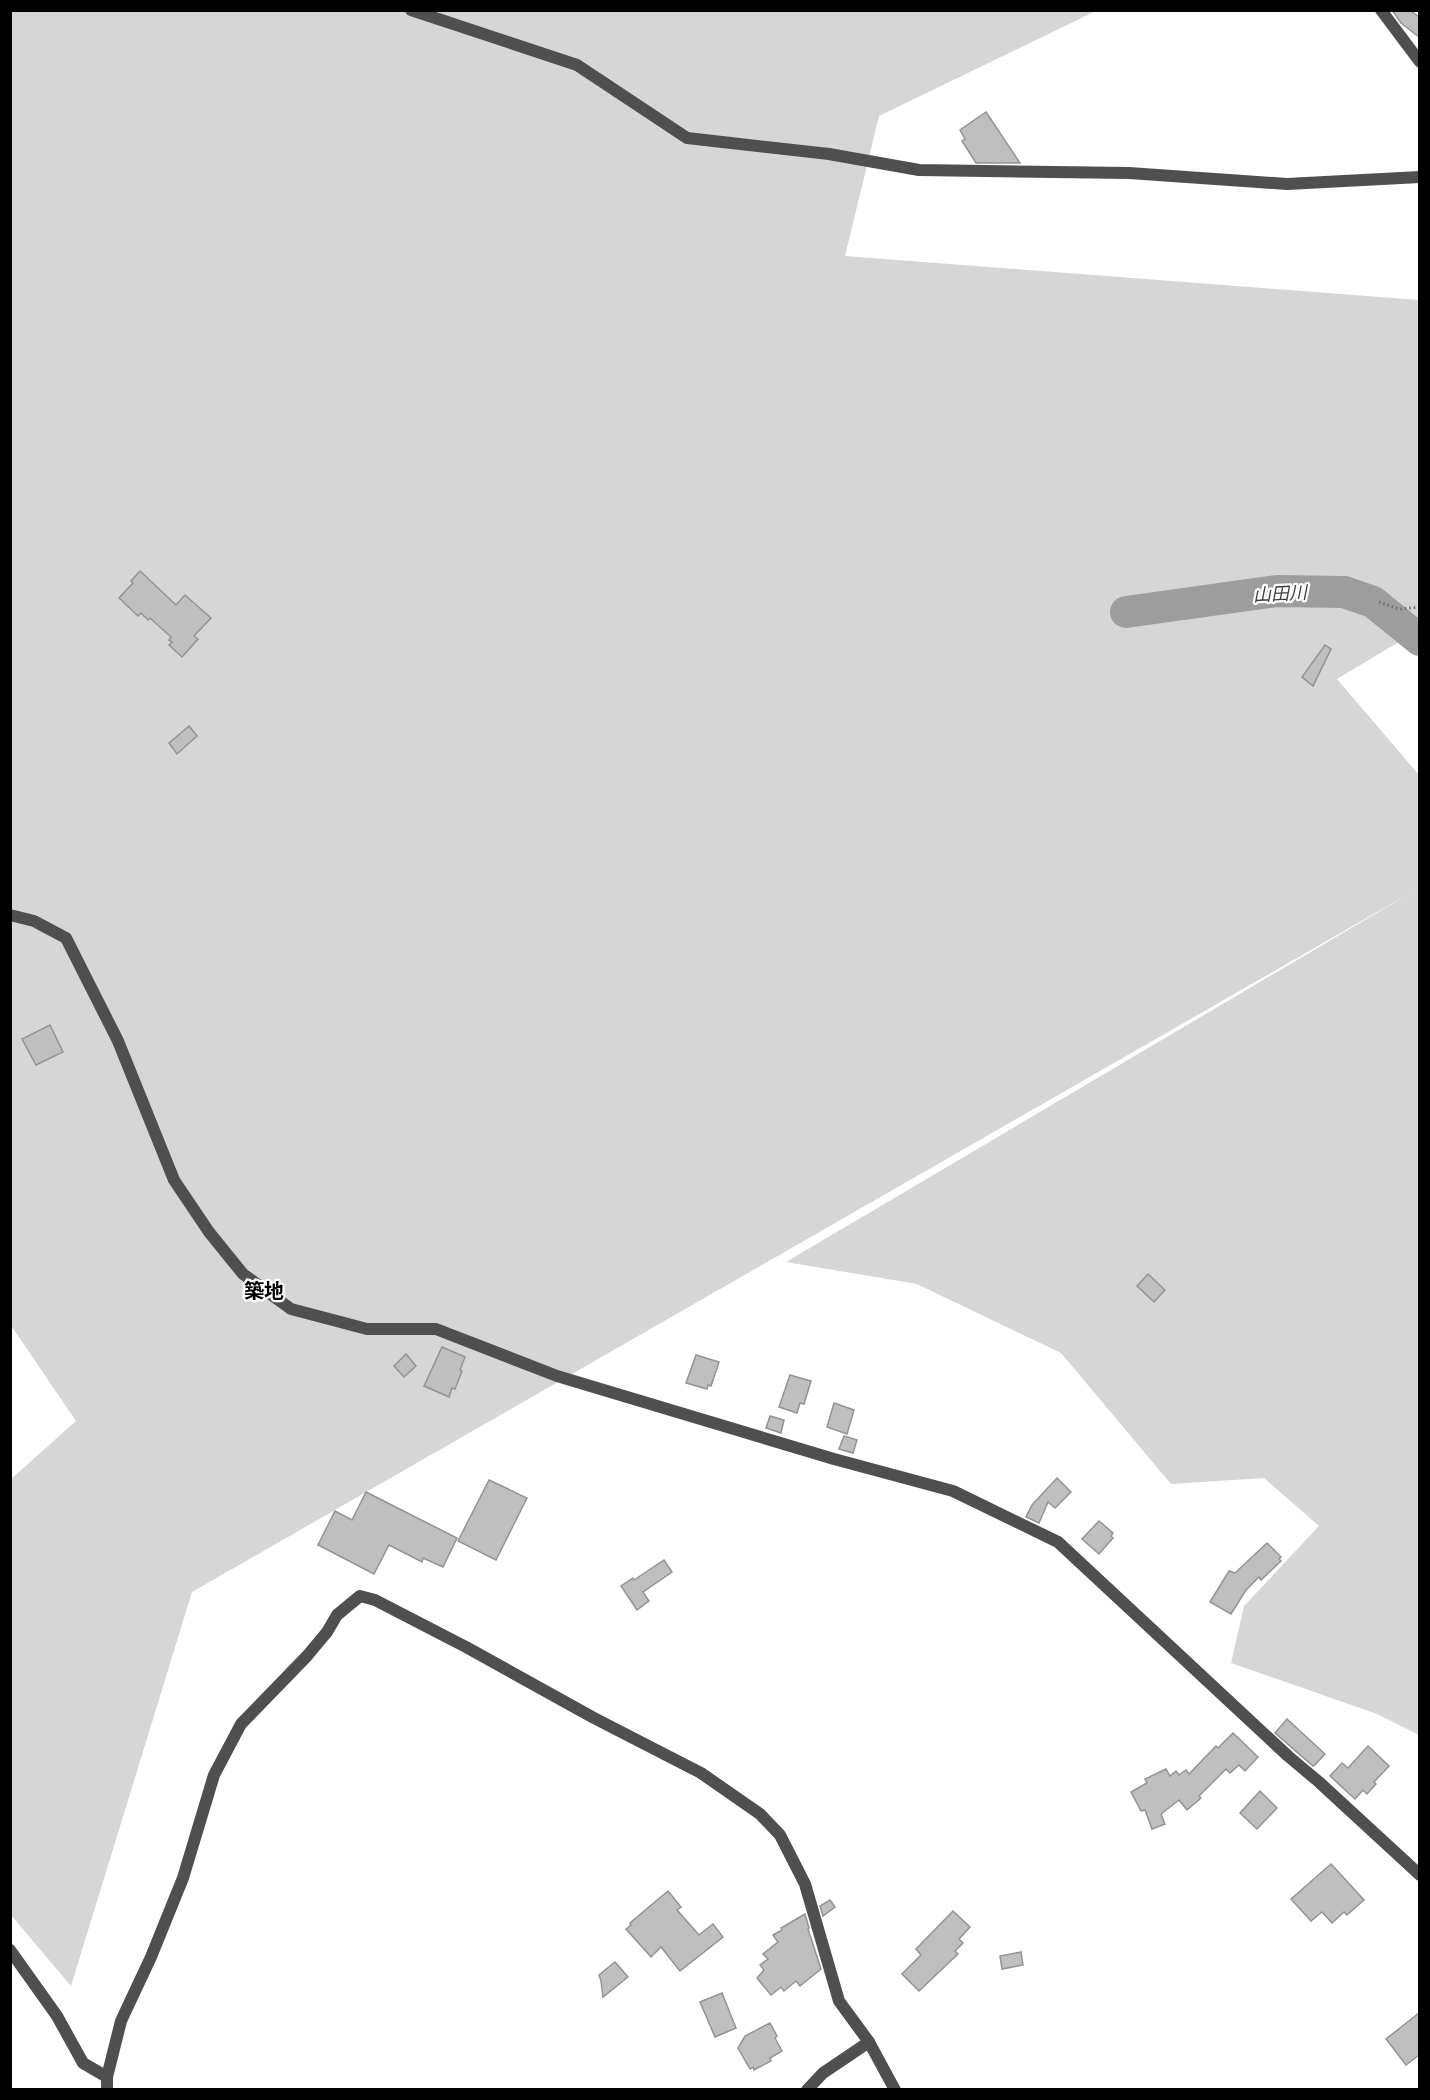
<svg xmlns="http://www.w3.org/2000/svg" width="1430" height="2100" viewBox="0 0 1430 2100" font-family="Figtree,'Noto Sans JP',sans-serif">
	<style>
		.green { fill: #d6d6d6 }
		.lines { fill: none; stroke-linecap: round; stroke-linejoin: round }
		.river { stroke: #9d9d9d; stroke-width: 32 }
		.building { fill: #bfbfbf; stroke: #939393; stroke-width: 1.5 }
		.path { stroke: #717171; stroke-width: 3; stroke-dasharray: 1.5 3; stroke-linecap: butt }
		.street { stroke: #4f4f4f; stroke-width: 12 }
		.labels { text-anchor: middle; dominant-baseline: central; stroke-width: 4.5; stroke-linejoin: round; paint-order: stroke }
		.water-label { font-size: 18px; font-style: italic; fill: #3e3e3e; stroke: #fff }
		.quarter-label { font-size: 20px; font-weight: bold; fill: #000; stroke: #fff }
	</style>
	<rect width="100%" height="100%" fill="#fff"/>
	<polygon class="green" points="11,11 1096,11 879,116 845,256 1419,300 1419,630 1337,679 1419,775 1419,1735 1377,1714 1231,1663 1244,1606 1319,1526 1264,1478 1171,1484 1061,1353 917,1284 786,1262 1419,888 192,1592 71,1986 11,1915 10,1480 76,1421 10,1324"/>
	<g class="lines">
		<polyline class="river" points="1126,612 1277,591 1344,592 1373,602 1420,640"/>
	</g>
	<g class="building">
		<polygon points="1392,10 1410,10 1419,17 1419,37 1401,23"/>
		<polygon points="986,112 1020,163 976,163 971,155 962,141 965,139 960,130"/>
		<polygon points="140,571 176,605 185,595 211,618 194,636 198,639 182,657 169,645 172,642 169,640 171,637 150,618 148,620 141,613 138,616 119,598 133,583 131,581"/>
		<polygon points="1325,645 1331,649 1313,686 1302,677"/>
		<polygon points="189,726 197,736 177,754 169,743"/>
		<polygon points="50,1025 63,1052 36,1065 22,1039"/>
		<polygon points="1148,1274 1165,1290 1154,1302 1137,1286"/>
		<polygon points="442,1347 465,1357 460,1370 462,1371 455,1389 452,1388 449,1397 424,1386"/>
		<polygon points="406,1354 416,1366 404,1377 394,1366"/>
		<polygon points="696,1355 719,1362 711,1386 708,1385 707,1389 686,1383"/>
		<polygon points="790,1375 811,1381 804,1404 800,1403 797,1413 779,1407"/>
		<polygon points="834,1403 854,1410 847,1434 827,1427"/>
		<polygon points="770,1416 784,1420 781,1433 766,1428"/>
		<polygon points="844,1436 857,1440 853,1453 839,1449"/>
		<polygon points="1057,1478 1071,1492 1055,1508 1048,1502 1039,1523 1026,1517 1032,1505"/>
		<polygon points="489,1480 527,1498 496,1560 458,1541"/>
		<polygon points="366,1492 457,1538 443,1567 423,1558 422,1562 389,1545 374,1574 318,1545 335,1511 352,1520"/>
		<polygon points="1099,1521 1113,1533 1111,1536 1113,1538 1099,1554 1082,1539"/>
		<polygon points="1267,1543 1281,1557 1279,1559 1281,1561 1261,1580 1259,1577 1246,1590 1231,1614 1210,1602 1229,1571 1235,1573"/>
		<polygon points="664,1560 672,1572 643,1592 649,1601 637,1610 621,1586 633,1578 634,1580"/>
		<polygon points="1287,1719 1325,1754 1315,1765 1313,1766 1275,1733"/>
		<polygon points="1233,1733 1258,1757 1245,1771 1239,1765 1230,1773 1226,1769 1199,1796 1201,1798 1187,1810 1179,1800 1161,1814 1165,1824 1152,1829 1145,1810 1141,1811 1131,1792 1147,1783 1145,1779 1166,1769 1170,1776 1176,1771 1179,1775 1186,1770 1189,1774 1216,1746 1218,1748"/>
		<polygon points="1368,1746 1389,1766 1374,1782 1376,1784 1367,1794 1363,1790 1355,1799 1330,1776 1342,1763 1348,1768"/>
		<polygon points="1260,1791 1277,1808 1257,1829 1240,1813"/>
		<polygon points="1331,1864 1364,1900 1347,1915 1344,1912 1332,1923 1322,1912 1311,1921 1291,1899"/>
		<polygon points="668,1891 681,1907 677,1910 699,1935 713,1924 723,1937 680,1971 661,1947 651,1957 626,1929 631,1925 630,1923"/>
		<polygon points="830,1900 835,1907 823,1916 820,1906"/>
		<polygon points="953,1911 970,1927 959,1939 963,1943 955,1951 958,1954 919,1991 902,1974 921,1955 916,1949"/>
		<polygon points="805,1914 809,1928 808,1929 821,1969 800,1986 796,1981 784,1991 781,1987 771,1995 757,1978 764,1970 760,1965 768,1959 763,1954 778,1942 773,1935 782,1930 781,1928"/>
		<polygon points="1021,1952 1023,1965 1002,1969 1000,1956"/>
		<polygon points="615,1962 628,1977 603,1997 601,1981 599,1975"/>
		<polygon points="722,1993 736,2028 715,2037 700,2002"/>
		<polygon points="1419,2013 1419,2055 1406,2065 1386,2039"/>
		<polygon points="770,2023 777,2036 775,2038 782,2051 770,2058 771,2061 754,2070 753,2067 750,2069 738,2048 745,2036"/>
	</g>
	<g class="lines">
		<polyline class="path" points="1379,602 1399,609 1420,607"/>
		<g class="street">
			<polyline points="411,10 577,65 687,138 829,154 919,170 1129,173 1287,184 1420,177"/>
			<polyline points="1381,10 1420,62"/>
			<polyline points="10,915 34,921 66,938 118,1041 174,1180 209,1232 243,1274 291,1309 367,1329 436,1329 557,1376 834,1459 953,1491 1058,1542 1288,1756 1319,1782 1420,1875"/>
			<polyline points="10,1950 57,2016 83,2063 107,2077"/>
			<polyline points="107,2090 107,2077 121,2021 151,1957 183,1878 214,1775 241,1724 307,1656 327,1632 337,1615 360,1596 375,1600 466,1647 594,1718 701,1773 760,1814 780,1835 805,1884 839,2001 869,2042 895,2090"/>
			<polyline points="807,2090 823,2073 869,2042"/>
		</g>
	</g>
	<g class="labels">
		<g class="water-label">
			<text transform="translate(1280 594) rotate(-3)">山田川</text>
		</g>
		<g class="quarter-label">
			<text x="264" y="1291">築地</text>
		</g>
	</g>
	<rect width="1430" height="2100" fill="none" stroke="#000000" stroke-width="24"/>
</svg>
